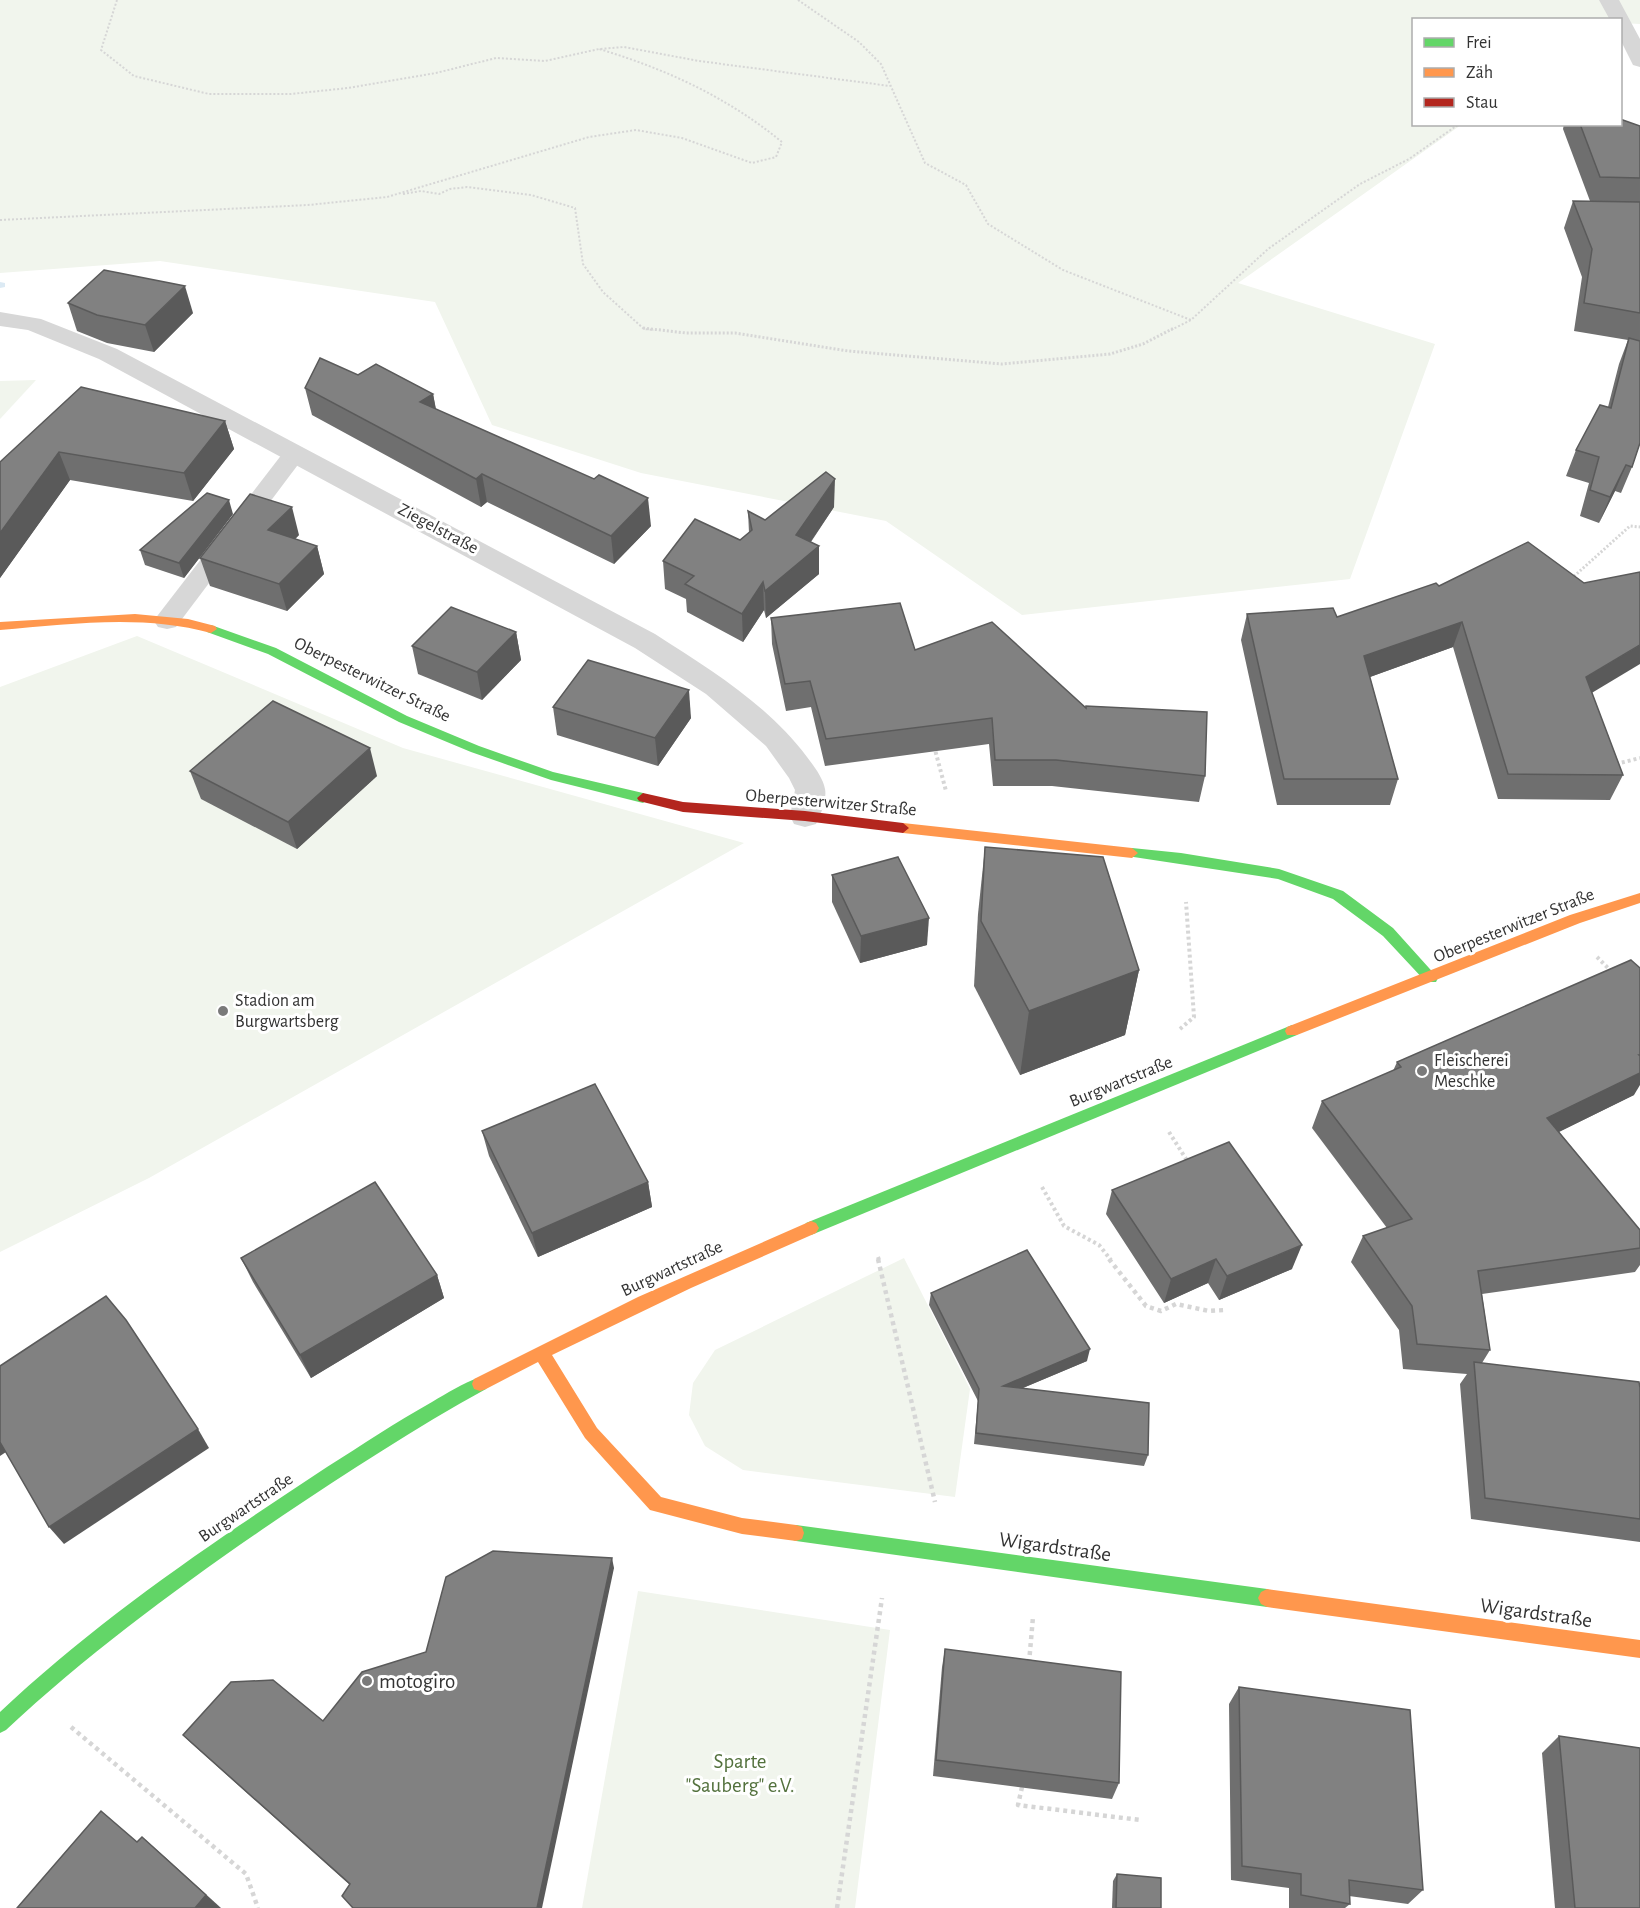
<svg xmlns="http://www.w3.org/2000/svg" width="1640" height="1908" viewBox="0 0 1640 1908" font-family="'Alegreya Sans',sans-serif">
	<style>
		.green { fill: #f1f5ed }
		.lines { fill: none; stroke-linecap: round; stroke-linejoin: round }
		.stream { fill: #dceaf4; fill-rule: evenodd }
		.path-far3 { stroke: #d6d6d6; stroke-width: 2; stroke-dasharray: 2 2; stroke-linecap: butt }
		.path-far2 { stroke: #d6d6d6; stroke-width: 3; stroke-dasharray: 2 2; stroke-linecap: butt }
		.path-far1 { stroke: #d6d6d6; stroke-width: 4; stroke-dasharray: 3 3; stroke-linecap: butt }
		.path { stroke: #d6d6d6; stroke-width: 4.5; stroke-dasharray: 4 4; stroke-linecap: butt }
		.lane { fill: #d7d7d7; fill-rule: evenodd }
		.street { fill: #d7d7d7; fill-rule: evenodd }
		.fast { fill: #63d668; fill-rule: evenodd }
		.slow { fill: #ff974d; fill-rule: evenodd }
		.jam { fill: #b3261e; fill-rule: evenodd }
		.wall { fill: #6f6f6f }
		.shaded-wall { fill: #5a5a5a }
		.building { fill: #818181; stroke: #5a5a5a; stroke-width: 1.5 }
		.poi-dot { fill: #7a7a7a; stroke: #fff; stroke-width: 2 }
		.labels { text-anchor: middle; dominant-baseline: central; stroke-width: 6; stroke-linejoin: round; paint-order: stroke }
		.street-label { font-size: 18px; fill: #333; stroke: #fff }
		.poi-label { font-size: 18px; fill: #333; stroke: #fff; text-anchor: start }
		.near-street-label { font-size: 21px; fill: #333; stroke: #fff }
		.near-poi-label { font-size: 21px; fill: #333; stroke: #fff; text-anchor: start }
		.near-park-label { font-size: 21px; fill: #53713d; stroke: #fff }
	</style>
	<rect width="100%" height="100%" fill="#fff"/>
	<g class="green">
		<polygon points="0,0 1640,0 1640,24 1621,23 1620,20 1414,20 1414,124 1461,125 1238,283 1435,344 1350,579 1022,615 886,521 641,473 492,425 435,302 160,261 0,273"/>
		<polygon points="36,380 0,419 0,381"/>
		<polygon points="137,636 403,748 744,843 149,1178 0,1252 0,687"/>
		<polygon points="904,1258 970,1389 955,1497 743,1470 705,1446 689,1415 693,1383 715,1350"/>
		<polygon points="638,1591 890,1630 855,1908 582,1908"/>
	</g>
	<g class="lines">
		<polygon class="stream" points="0,282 5,283 5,287 0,288"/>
		<g class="path-far3">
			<polyline points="117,0 101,50 134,76 209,94 291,94 348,88 436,73 496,58 545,61 599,49 624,47 699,61 890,86"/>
			<polyline points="798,0 859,42 881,64 925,163 966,185 988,224 1063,270 1191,320 1268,249 1360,184 1409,159 1459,124"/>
			<polyline points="403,194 421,191 439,194 450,189 467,187 531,195 575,208 583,264 603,292 644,329 654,330"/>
			<path d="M0,220L308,205L387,197L589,137L636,130L682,138L752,163L776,157L782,142C727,97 666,69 599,49"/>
			<polyline points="1171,330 1191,320"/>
		</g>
		<g class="path-far2">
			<polyline points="643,328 686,333 735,333 848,351 1002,364 1110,354 1143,344 1174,328"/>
			<polyline points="1571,579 1630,526 1640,527"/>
		</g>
		<g class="path-far1">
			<polyline points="934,746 946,791"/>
			<polyline points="1616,764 1640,758"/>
			<polyline points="1597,957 1611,971"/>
			<polyline points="1180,1029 1194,1017 1186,902"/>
			<polyline points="1169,1132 1188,1162"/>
			<polyline points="1042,1187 1064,1226 1099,1245 1111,1260"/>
			<polyline points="878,1257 879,1260"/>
		</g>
		<g class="path">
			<polyline points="878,1259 935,1502"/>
			<polyline points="1109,1259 1146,1306 1161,1311 1176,1304 1209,1311 1225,1310"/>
			<polyline points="1029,1663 1033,1617"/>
			<polyline points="71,1727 246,1874 258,1908"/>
			<polyline points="1022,1787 1018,1805 1140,1820"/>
			<polyline points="837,1908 882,1598"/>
		</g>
		<polygon class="lane" points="294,447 302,449 306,454 176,627 167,629 158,627 154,621 158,615 286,449"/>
		<g class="street">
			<polygon points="1599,0 1619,0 1640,39 1640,67 1633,65 1620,39 1620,20 1610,20"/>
			<path d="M0,312L41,319L117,349L655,634C711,670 767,704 807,757C814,766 823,778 825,789C827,799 821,815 816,824L805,827L794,824L790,816L795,790L789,778L766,746L706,694L635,648L99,359L28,330L0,326Z"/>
		</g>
		<g class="fast">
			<polygon points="211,625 276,648 407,716 479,746 553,772 643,793 649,798 643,803 551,780 471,752 399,722 268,654 207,632 205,629 207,626"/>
			<polygon points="1132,848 1181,853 1279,869 1343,891 1393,928 1438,978 1436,982 1426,982 1383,936 1333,899 1278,879 1127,856 1126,853 1127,850"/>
			<polygon points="1292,1025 1297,1027 1299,1031 1297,1035 816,1233 811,1235 806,1233 803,1228 806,1223"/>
			<path d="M480,1377L486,1379L488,1384L486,1389C415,1428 348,1472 282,1516C185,1582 92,1650 6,1730L0,1733V1712C100,1618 213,1542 327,1467C362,1445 396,1422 432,1402C447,1393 463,1383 480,1377Z"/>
			<polygon points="796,1525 1267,1589 1273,1592 1276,1598 1273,1604 1267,1607 796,1541 790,1539 788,1533 790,1527"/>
		</g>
		<g class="slow">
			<path d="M135,614L188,619L215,626L217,629L211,633C142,614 71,624 0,630V622Z"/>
			<polygon points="903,823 1132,848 1138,853 1132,858 903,833 897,828"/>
			<polygon points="1640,893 1640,903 1580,923 1297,1035 1287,1035 1285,1031 1287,1027 1570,915"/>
			<polygon points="811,1221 816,1223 819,1228 816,1233 691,1288 552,1355 597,1428 661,1497 742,1518 796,1525 802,1527 804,1533 802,1539 796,1541 742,1534 650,1510 585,1438 538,1362 486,1389 480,1391 474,1389 472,1384 474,1379 638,1297"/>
			<polygon points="1267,1589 1640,1640 1640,1658 1267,1607 1261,1604 1258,1598 1261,1592"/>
		</g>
		<polygon class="jam" points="643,793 683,802 805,811 903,823 909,828 903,833 805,821 683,812 639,801 637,798"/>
	</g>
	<g class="wall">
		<polygon points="1564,124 1620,124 1640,126 1640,443 1632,467 1621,493 1615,491 1599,523 1580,516 1589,483 1566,476 1576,450 1608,407 1619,364 1628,340 1574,331 1582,277 1564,228 1573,201 1590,201 1563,129"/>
		<polygon points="68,303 193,313 154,352 107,343 77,331"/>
		<polygon points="358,375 433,394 436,409 651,526 614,564 487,502 481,507 312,415 305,388"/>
		<polygon points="225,421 234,449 193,501 70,480 0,578 0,462"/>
		<polygon points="834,507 811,542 819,546 819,574 766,618 764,610 743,642 687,612 686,599 665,589 663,561 740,540 749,533 748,511 765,520"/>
		<polygon points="233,514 184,578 145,565 140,550"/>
		<polygon points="299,535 295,539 317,546 324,574 287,611 210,586 200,558"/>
		<polygon points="1584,583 1592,693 1623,775 1610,800 1498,799 1453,647 1370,677 1398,779 1390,805 1277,805 1241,640 1247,614 1337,617 1439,586"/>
		<polygon points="771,618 915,650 1086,708 1205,776 1199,802 1052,786 993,786 989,744 825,766 811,707 786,711 772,644"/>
		<polygon points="516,632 521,660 482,700 418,674 412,646"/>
		<polygon points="553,707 691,718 658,766 557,735"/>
		<polygon points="190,771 377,776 297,849 201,799"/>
		<polygon points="985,847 1139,970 1125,1035 1020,1075 974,986 978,914"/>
		<polygon points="832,875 927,945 860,963 832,902"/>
		<polygon points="1397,1062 1634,1095 1559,1132 1640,1230 1640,1265 1635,1272 1482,1294 1490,1350 1482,1363 1640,1388 1640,1542 1471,1519 1460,1384 1467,1374 1403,1369 1399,1330 1351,1262 1363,1236 1387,1228 1312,1128 1322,1101 1393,1071"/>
		<polygon points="482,1131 648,1182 652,1207 538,1257 489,1156"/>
		<polygon points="1112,1190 1292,1269 1219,1300 1208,1283 1164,1303 1106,1214"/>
		<polygon points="241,1258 437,1275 444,1298 311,1378 253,1282"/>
		<polygon points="931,1293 1087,1361 1023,1388 1148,1455 1144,1466 974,1444 978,1401 929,1305"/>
		<polygon points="614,1568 350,1885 191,1743 183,1735 323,1721 426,1652"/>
		<polygon points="945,1649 1119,1783 1112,1799 933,1776 942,1667"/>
		<polygon points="1239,1687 1423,1890 1408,1904 1349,1896 1350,1904 1345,1908 1289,1908 1289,1888 1231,1880 1229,1704"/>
		<polygon points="1559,1736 1640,1908 1555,1908 1542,1753"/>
		<polygon points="1117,1874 1161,1908 1112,1908 1113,1881"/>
	</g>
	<g class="shaded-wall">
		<polygon points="185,286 193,313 154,352 145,325"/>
		<polygon points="433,394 438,422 420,402"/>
		<polygon points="225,421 234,449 193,501 184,473"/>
		<polygon points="59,452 70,480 0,578 0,533"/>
		<polygon points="1626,465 1615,491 1599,523 1610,497"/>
		<polygon points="482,474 487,502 481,507 476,479"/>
		<polygon points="835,479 834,507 796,563 796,535"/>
		<polygon points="648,498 651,526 614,564 611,536"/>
		<polygon points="229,500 233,514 184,578 179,563"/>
		<polygon points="292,507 299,535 276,558 268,530"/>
		<polygon points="317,546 324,574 287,611 279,584"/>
		<polygon points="819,546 819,574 766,618 765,591"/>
		<polygon points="763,582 764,610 743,642 742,614"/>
		<polygon points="1462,622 1453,647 1356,682 1364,656"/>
		<polygon points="516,632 521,660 482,700 477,672"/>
		<polygon points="1640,645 1640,664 1575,703 1586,677"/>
		<polygon points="689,690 691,718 658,766 655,738"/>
		<polygon points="370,748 377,776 297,849 288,822"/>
		<polygon points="929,918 927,945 860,963 861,936"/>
		<polygon points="1139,970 1125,1035 1020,1075 1029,1011"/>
		<polygon points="1640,1055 1640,1085 1634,1095 1532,1145 1547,1118"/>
		<polygon points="648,1182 652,1207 538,1257 532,1233"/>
		<polygon points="1302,1245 1292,1269 1219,1300 1227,1276"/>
		<polygon points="1216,1259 1208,1283 1164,1303 1171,1279"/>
		<polygon points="437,1275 444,1298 311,1378 300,1355"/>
		<polygon points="1090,1349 1087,1361 1001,1397 1003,1386"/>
		<polygon points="198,1429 209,1448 64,1544 49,1527"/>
		<polygon points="0,1439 9,1450 0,1456"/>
		<polygon points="612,1558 614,1568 542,1908 537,1908"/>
		<polygon points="142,1837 166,1858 221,1908 195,1908"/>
	</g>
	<g class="building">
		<polygon points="1620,119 1640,126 1640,178 1600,177 1580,124 1620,124"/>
		<polygon points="1573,201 1640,202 1640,313 1584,303 1592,249"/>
		<polygon points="104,270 185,286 145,325 97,315 68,303"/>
		<polygon points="1629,338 1640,341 1640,443 1632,467 1626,465 1610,497 1590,490 1599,457 1576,450 1600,405 1611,408"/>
		<polygon points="320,358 358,375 376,364 433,394 420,402 594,479 599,475 648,498 611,536 482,474 476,479 305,388"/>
		<polygon points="81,387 225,421 184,473 59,452 0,533 0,462"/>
		<polygon points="826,472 835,479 796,535 819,546 765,591 763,582 742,614 685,584 694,576 663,561 695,519 740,540 752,530 748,511 765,520"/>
		<polygon points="207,493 229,500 179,563 140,550"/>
		<polygon points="250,494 292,507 268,530 317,546 279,584 200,558"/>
		<polygon points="1528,542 1584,583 1640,572 1640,645 1586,677 1623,775 1508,774 1462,622 1364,656 1398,779 1284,779 1247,614 1333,608 1337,617 1436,583 1439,586"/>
		<polygon points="900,603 915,650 992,622 1086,708 1086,706 1207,712 1205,776 1056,760 995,760 992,718 826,739 810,681 785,684 771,618"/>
		<polygon points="451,607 516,632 477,672 412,646"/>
		<polygon points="588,660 689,690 655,738 553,707"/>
		<polygon points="273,701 370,748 288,822 190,771"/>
		<polygon points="985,847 1103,857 1139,970 1029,1011 981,921"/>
		<polygon points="898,857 929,918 861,936 832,875"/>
		<polygon points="1631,960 1640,968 1640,1055 1639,1055 1640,1056 1640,1073 1547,1118 1640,1230 1640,1248 1478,1271 1490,1350 1417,1344 1412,1306 1363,1236 1412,1219 1322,1101 1401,1067 1397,1062"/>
		<polygon points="595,1084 648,1182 532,1233 482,1131"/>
		<polygon points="1229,1142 1302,1245 1227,1276 1216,1259 1171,1279 1112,1190"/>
		<polygon points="375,1182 437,1275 300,1355 241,1258"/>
		<polygon points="1027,1250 1090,1349 1003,1386 1149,1403 1148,1455 976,1433 979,1389 931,1293"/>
		<polygon points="106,1296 126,1320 198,1429 49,1527 0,1442 0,1366"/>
		<polygon points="1474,1362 1639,1382 1640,1388 1640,1519 1485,1498"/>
		<polygon points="493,1551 612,1558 537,1908 353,1908 342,1896 350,1884 183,1735 231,1682 273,1680 323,1721 362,1672 426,1652 446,1577"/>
		<polygon points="945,1649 1121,1672 1119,1783 936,1760"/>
		<polygon points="1239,1687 1410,1710 1423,1890 1349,1880 1350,1904 1301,1895 1301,1874 1242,1866"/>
		<polygon points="1559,1736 1640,1748 1640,1908 1575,1908"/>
		<polygon points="101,1811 137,1842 142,1837 206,1895 195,1908 17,1908"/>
		<polygon points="1117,1874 1161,1878 1161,1908 1116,1908"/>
	</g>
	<g class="poi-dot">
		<circle cx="223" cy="1011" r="6"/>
		<circle cx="1422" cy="1071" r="6"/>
		<circle cx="367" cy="1681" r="6"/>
	</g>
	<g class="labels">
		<g class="street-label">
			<text transform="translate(438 529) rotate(28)">Ziegelstraße</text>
			<text transform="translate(372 680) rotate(26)">Oberpesterwitzer Straße</text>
			<text transform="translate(831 803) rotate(5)">Oberpesterwitzer Straße</text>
			<text transform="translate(1514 926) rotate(-22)">Oberpesterwitzer Straße</text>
			<text transform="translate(1121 1082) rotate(-22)">Burgwartstraße</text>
			<text transform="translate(672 1269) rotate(-25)">Burgwartstraße</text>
			<text transform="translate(246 1508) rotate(-34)">Burgwartstraße</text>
		</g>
		<g class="poi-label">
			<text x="235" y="1001">Stadion am<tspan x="235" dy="21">Burgwartsberg</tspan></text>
			<text x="1434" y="1061">Fleischerei<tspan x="1434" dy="21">Meschke</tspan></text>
		</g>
		<g class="near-street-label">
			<text transform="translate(1055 1547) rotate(8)">Wigardstraße</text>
			<text transform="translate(1536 1613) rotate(8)">Wigardstraße</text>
		</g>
		<g class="near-poi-label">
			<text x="379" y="1681">motogiro</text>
		</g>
		<g class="near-park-label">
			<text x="740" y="1761">Sparte<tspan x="740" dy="24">"Sauberg" e.V.</tspan></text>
		</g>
	</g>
	<rect x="1412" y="18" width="210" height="108" fill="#ffffff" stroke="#adadad" stroke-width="1.5"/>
	<rect x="1424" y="38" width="30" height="9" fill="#63d668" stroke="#adadad" stroke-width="1.5"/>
	<text x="1466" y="48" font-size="18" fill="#333333">Frei</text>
	<rect x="1424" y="68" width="30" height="9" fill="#ff974d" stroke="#adadad" stroke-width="1.5"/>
	<text x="1466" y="78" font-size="18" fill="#333333">Zäh</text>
	<rect x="1424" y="98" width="30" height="9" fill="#b3261e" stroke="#adadad" stroke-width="1.5"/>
	<text x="1466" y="108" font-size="18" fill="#333333">Stau</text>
</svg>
